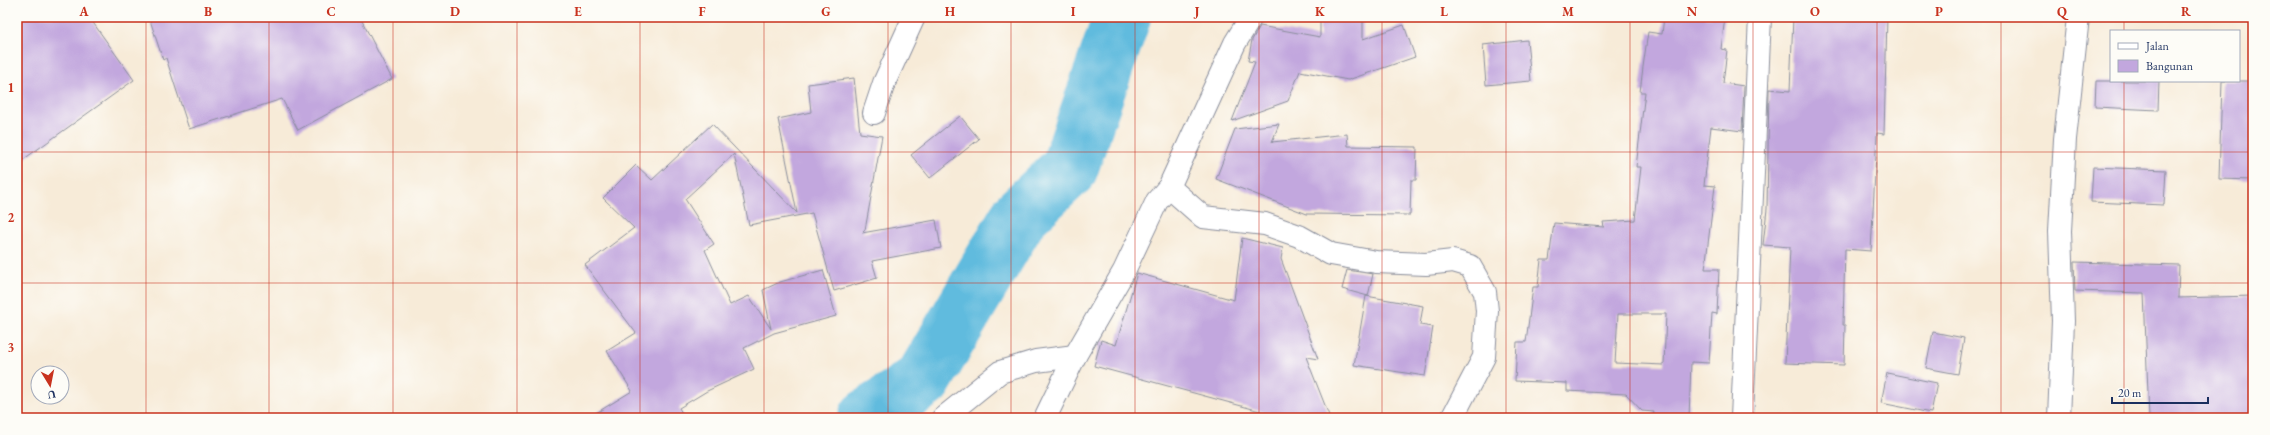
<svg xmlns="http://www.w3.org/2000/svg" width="2270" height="435" viewBox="0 0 2270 435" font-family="'EB Garamond',serif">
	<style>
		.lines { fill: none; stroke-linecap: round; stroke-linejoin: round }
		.river { stroke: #60bbde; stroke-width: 58 }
		.building { fill: #c2a7de; fill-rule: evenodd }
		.minor-casing { stroke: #898d9b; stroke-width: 24 }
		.minor { stroke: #fff; stroke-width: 22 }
		.grid { fill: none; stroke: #c8321e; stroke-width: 1; stroke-opacity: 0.55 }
		.neatline { fill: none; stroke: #c8321e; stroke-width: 1.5 }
		.grid-label { font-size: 13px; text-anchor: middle; font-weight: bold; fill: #c8321e }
	</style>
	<rect width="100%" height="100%" fill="#fdfcf7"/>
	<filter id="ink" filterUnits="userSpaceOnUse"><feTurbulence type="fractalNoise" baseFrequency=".025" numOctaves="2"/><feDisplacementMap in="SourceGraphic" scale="8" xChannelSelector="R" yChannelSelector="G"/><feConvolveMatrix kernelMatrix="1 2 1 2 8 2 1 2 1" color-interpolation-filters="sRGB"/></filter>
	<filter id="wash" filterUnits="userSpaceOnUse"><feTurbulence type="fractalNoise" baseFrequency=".012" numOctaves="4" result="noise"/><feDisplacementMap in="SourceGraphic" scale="16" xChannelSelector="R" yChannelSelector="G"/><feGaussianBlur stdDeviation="0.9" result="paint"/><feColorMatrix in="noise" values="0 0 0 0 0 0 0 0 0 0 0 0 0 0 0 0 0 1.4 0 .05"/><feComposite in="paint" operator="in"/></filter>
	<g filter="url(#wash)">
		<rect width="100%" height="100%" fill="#f7ebd8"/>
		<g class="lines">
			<polyline class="river" points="867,418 923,380 1020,215 1069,169 1122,17"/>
		</g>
		<g id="blocks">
			<g class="building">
				<polygon points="17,17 89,17 134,80 17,164"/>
				<polygon points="149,17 360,17 392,79 298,130 282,99 189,129 166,58 163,60"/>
				<polygon points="1320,17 1363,17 1363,39 1404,25 1415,57 1348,80 1300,71 1288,101 1232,121 1255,62 1248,61 1252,40 1260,26 1320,37"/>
				<path d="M1664,17H1725L1721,49L1727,50L1723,83L1744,86L1742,131L1711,127L1704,185L1715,186L1705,269H1719L1717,314L1712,313L1709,363L1691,362L1689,418H1653L1654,412L1642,411L1626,394L1567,391V383L1515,381L1517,342H1526L1533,287H1538L1541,260H1549L1554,223L1604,227L1603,222L1635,220L1641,167H1636L1645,92H1640L1643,67L1648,32L1662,34ZM1618,314H1666L1664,365L1615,363Z"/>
				<polygon points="1793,17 1887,17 1884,134 1877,133 1871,251 1845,249 1843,325 1845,325 1844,365 1785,363 1790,247 1763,245 1767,209 1769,89 1790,91"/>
				<polygon points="1527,40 1531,81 1486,85 1483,45"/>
				<polygon points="854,78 860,133 882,136 865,230 862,233 936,220 941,248 872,261 877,278 834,291 812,213 749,225 734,154 685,199 714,244 705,250 730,305 749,296 771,329 763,290 780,282 823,270 836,316 774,333 744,348 754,369 707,391 679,408 685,418 588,418 632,391 607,351 636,333 585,265 634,228 603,198 636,165 652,180 712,124 797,213 778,119 811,112 808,84"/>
				<polygon points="2096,81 2159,81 2158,110 2095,107"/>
				<polygon points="2222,81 2253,81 2253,180 2219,179"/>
				<polygon points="960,116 979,139 930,178 911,155"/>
				<polygon points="1279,124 1272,142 1347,134 1348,146 1417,147 1416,180 1411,180 1410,215 1307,214 1216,179 1235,129"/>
				<polygon points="2093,167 2166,170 2164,205 2091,202"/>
				<polygon points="1242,238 1283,248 1281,259 1318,359 1306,357 1330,418 1286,418 1094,366 1101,340 1116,345 1137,273 1234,300"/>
				<polygon points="2074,262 2179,265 2178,298 2253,296 2253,418 2149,418 2144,293 2075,291"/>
				<polygon points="1347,270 1373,274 1368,296 1342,289"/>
				<polygon points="1366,296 1423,306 1420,325 1433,327 1425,376 1354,365"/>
				<polygon points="1933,332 1964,338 1958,374 1926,368"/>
				<polygon points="1887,373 1937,383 1931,413 1881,403"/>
			</g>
		</g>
	</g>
	<g filter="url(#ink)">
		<use href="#blocks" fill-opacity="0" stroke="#898d9b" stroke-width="1"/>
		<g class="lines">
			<defs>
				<g id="minor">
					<polyline points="874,113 884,83 914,17"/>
					<polyline points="1169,187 1203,217 1265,224 1299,236 1331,254 1376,262 1426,264 1453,261 1470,266 1485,292 1487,311 1484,357 1452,418"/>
					<polyline points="943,418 1000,372 1036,361 1075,356"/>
					<polyline points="1045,418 1075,356 1124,271 1157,201 1169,187 1235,43 1251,17"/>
					<polyline points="1742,418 1760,17"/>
					<polyline points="2059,418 2063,321 2060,231 2065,139 2078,17"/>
				</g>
			</defs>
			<use href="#minor" class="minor-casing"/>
			<use href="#minor" class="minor"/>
		</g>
	</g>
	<path class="grid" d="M146,17V418M269,17V418M393,17V418M517,17V418M640,17V418M764,17V418M888,17V418M1011,17V418M1135,17V418M1259,17V418M1382,17V418M1506,17V418M1630,17V418M1753,17V418M1877,17V418M2001,17V418M2124,17V31M2124,81V418M17,152H2253M17,283H2253"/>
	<rect width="2270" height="435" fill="none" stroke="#fdfcf7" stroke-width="44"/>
	<rect x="2110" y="30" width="130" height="52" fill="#fdfcf7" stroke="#a3aaba"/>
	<rect x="2118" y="43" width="20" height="6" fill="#ffffff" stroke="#a3aaba"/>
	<text x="2146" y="50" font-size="12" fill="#1b2f5e">Jalan</text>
	<rect x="2118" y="60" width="20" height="12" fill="#c2a7de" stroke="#a3aaba"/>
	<text x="2146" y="70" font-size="12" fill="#1b2f5e">Bangunan</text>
	<g transform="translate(50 385) rotate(170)"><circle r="19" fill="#fdfcf7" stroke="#a3aaba"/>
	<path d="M0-3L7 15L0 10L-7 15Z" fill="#c8321e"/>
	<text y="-6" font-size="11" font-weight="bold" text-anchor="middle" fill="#1b2f5e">U</text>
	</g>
	<path d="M2112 397v6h96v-6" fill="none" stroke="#1b2f5e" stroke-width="2"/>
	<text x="2118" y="397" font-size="12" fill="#1b2f5e" stroke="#fdfcf7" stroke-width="3" paint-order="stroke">20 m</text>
	<rect x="22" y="22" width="2226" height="391" class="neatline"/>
	<g class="grid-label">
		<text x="84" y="16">A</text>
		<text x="208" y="16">B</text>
		<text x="331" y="16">C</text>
		<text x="455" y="16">D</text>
		<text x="578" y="16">E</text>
		<text x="702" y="16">F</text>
		<text x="826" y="16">G</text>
		<text x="950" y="16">H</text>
		<text x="1073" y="16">I</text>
		<text x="1197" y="16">J</text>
		<text x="1320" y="16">K</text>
		<text x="1444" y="16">L</text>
		<text x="1568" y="16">M</text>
		<text x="1692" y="16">N</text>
		<text x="1815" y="16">O</text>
		<text x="1939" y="16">P</text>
		<text x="2062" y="16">Q</text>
		<text x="2186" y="16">R</text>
		<text x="11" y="92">1</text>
		<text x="11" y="222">2</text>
		<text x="11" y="352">3</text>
	</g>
</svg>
